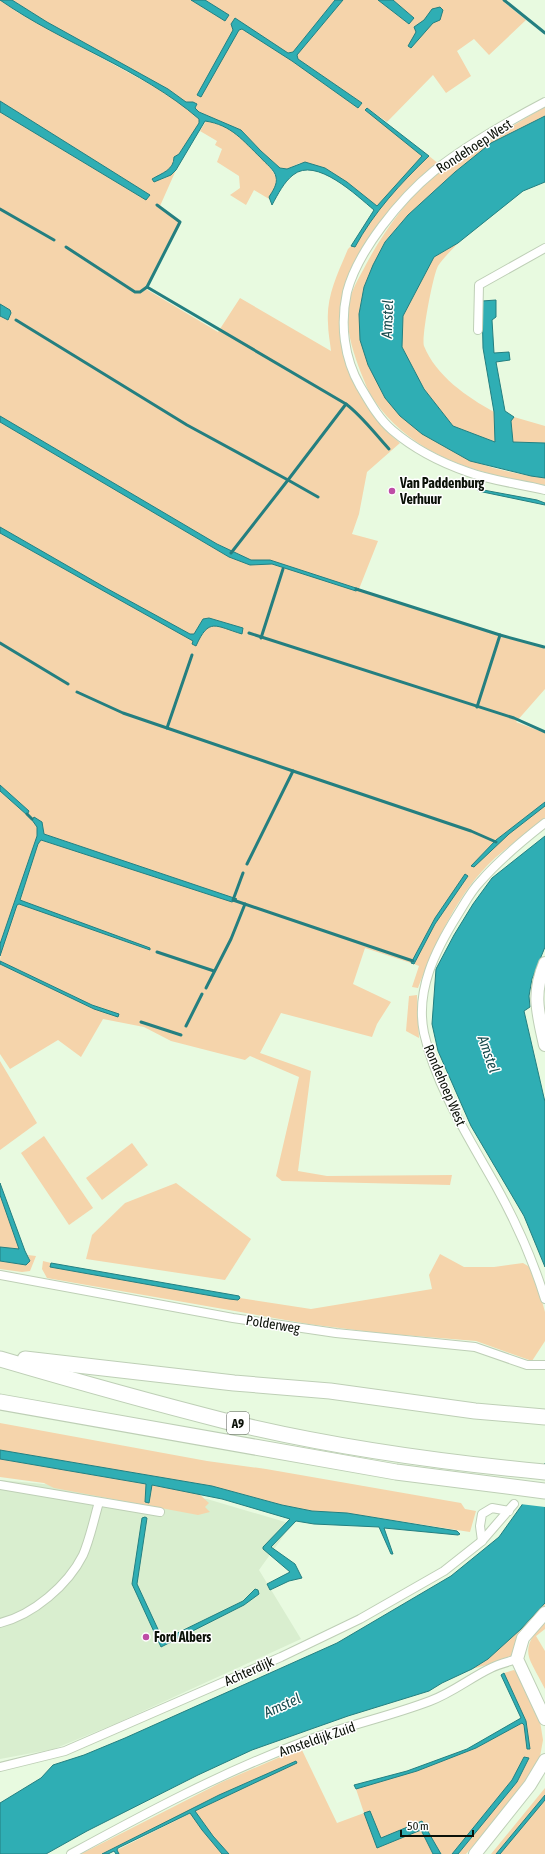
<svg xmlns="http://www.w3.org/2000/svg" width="545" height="1854" viewBox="0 0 545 1854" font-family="'Asap Condensed',sans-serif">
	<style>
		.built { fill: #d9eecf }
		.green { fill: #f5d4ab }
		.water { fill: #2faeb4; stroke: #247f80 }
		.pier { fill: #e8fae0 }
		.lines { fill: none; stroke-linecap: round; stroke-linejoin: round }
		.stream { stroke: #247f80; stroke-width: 3 }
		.street-casing { stroke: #becfb6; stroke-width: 10 }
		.secondary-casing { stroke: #becfb6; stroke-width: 14 }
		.highway-casing { stroke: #becfb6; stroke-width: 17 }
		.street { stroke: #fff; stroke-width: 8 }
		.secondary { stroke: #fff; stroke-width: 12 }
		.highway { stroke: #fff; stroke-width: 15 }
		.poi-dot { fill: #be4ca6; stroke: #fff; stroke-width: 1.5 }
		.labels { text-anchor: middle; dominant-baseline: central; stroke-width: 3; stroke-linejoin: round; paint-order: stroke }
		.shield { fill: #fff; stroke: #545852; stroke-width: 1 }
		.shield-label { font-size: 13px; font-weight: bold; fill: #0b1108 }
		.street-label { font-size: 14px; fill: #0b1108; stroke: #fff }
		.poi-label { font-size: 14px; font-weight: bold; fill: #0b1108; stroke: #fff; text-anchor: start }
		.water-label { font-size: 15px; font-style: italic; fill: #184c4f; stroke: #fff }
	</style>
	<rect width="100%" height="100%" fill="#e8fae0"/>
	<polygon class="built" points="0,1480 207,1499 292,1524 259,1570 301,1639 117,1723 54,1749 0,1759"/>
	<g class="green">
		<path d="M0,0L17,12L155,87L178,101L199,119V123L179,154L174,158C174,170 162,173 152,179L154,182C163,179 170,177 176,170L160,206L181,223L146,289L218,332L240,298L331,351C330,342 328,332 328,323C326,296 338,273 348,249L351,246L355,247C374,212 400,183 429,156L439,164L430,170L352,269L342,297L340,333L347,360L369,405L385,430L400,443L367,472L359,514L352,534L378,541L359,589L545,648V689L516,722L545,733V802L496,840L471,866L509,834L545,806V818C529,832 511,844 495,858C457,893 436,942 418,988L412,987L419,966L414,964L435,924L468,876L465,875L435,918L411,963L365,948L353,984L391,1002L377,1024L372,1037L281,1013L260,1053L311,1071L298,1171L327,1176L452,1175L450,1185L282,1181L276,1176L299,1077L250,1056L245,1060L171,1041L144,1027L103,1019L81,1057L58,1040L10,1069L0,1054V964L94,1009L119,1014L92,1005L0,961L1,950L17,905H23L149,950L150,949L20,900L38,844L41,840L232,902L237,899L44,834L42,822L37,827V836L0,944V791L27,815L29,811L0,785V533L193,641L195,646C199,641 201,634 205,629C213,621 232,631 242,634L243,628L209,618L203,619L194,634H190L106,588L0,527V422L229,557L250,565L272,564L356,591L359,589L270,560H251L217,544L0,416V316L8,320L10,310L0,304V112L146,200L150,195L0,101Z"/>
		<polygon points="12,0 191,0 212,13 229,15 205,0 335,0 293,52 288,53 235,18 231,24 233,30 197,95 239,30 242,29 292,61 358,108 362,103 298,59 297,55 343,0 378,0 409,24 414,18 393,0 507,0 505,3 526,20 489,55 474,39 457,51 471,76 446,93 433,75 387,122 367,108 366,110 423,156 377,206 347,182 325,168 300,163 287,169 280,168 261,151 241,130 199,112 195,108 197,105 186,102 168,89 47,22"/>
		<path d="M545,107V116L491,144L455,172L408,215L385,242L364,287L359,314L360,340L454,452C481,467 514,474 545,478V485C481,475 413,457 374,400C368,392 365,382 361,373C353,352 346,331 348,308C349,296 356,283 362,272C381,235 405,201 436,173C445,165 457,160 467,154C493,138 518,122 545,107Z"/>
		<path d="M206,121C216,123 228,128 237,134C245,140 276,171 276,178C277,186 272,192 269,199L254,190L246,205L230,195L240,188L239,176L217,162L222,149L215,145L217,141L200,131Z"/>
		<path d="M458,243C452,250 443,258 438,266C433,275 421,338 424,346C436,376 467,397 494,412L495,442L453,426L424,389L402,347L403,316L434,257Z"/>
		<polygon points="514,417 545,426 545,443 513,442 511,421"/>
		<polygon points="417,995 419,1038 406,1031 409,996"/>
		<polygon points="0,1061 37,1123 0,1150"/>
		<polygon points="44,1136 93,1208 69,1225 21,1153"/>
		<polygon points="132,1143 148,1165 102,1200 86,1178"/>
		<polygon points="176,1183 251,1239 225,1280 86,1259 92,1235 125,1203"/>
		<polygon points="0,1195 20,1250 0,1247"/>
		<polygon points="440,1254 464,1267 494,1267 523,1263 533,1269 545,1312 545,1341 532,1361 476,1341 379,1333 308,1324 47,1278 42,1269 43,1261 51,1263 50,1267 238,1300 240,1298 311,1309 432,1289 429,1275"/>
		<polygon points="28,1255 36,1256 30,1271 22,1272 0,1269 0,1261 26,1265 30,1261"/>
		<polygon points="0,1423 207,1461 266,1469 461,1503 465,1509 476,1511 470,1532 347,1513 312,1511 282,1505 212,1486 0,1450"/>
		<polygon points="0,1459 146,1484 145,1501 148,1502 151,1485 199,1494 209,1503 205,1507 210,1512 198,1515 54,1488 44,1483 0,1477"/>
		<path d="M545,1603V1608L511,1656L501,1661L472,1669C500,1651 522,1627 545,1603Z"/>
		<path d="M545,1621V1629L536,1636L545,1651V1689C529,1656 517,1652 545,1621Z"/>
		<polygon points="514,1670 518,1674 539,1715 543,1740 539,1762 506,1807 466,1854 458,1854 517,1782 529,1758 524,1757 512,1780 452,1854 441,1854 422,1821 377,1848 421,1830 433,1854 229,1854 213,1836 195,1811 242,1787 219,1795 102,1854 81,1854 222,1782 301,1748 337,1823 364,1813 356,1789 417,1771 476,1748 522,1723 524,1724 527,1748 529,1749 526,1721 504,1673"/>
		<polygon points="545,1788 545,1795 496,1854 491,1854"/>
		<polygon points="545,1800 545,1854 500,1854"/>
		<polygon points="191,1813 202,1830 222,1854 119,1854 117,1850"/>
	</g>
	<g class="water">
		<path d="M0,0H12L47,22L168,89L186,102H193L197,104L195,108L199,112L241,130L261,151L280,168L287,169L305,162L325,168L347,182L377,206L422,156L365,110L367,108L429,156C400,184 374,212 355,247L351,246L374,210C357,196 316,156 293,175C284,182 278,194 272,205L269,197C272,192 278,184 276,177C275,170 265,163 261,158C243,141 232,125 205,121L176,170L171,175L154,182L152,179C162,173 174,170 174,157L179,154L199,123V119C140,68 63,44 0,0Z"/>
		<polygon points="191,0 205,0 229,15 225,21"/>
		<polygon points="335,0 343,0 297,55 298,59 362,103 358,108 292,61 242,29 239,30 201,97 197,95 233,30 231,24 235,18 288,53 293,52"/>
		<polygon points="378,0 393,0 414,18 409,24"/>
		<polygon points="440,7 443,10 440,20 433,23 411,48 408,46 416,32 414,27 424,20 432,9"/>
		<polygon points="0,101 150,195 146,200 0,112"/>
		<polygon points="545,116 545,182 523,191 458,243 434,257 403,316 402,347 424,389 453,426 495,442 494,412 483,348 482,301 496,300 496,317 492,320 494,353 509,352 510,360 496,362 505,411 514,417 511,421 513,442 545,443 545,478 531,476 470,461 422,434 400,416 385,398 368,365 360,340 359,314 364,287 373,265 385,242 408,215 455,172 491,143"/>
		<polygon points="0,304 10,310 11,313 8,320 0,316"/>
		<polygon points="0,416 217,544 251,560 270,560 359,589 356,591 272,564 250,565 229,557 0,422"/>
		<polygon points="478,489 537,500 545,503 545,505 478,491"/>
		<path d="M0,527L106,588L190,634H194L203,619L209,618L243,628L242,634C215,626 209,617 196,646L192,644L193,641L0,533Z"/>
		<polygon points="0,785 29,811 27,815 0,791"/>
		<polygon points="545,802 545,806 509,834 474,867 471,866 496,840"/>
		<polygon points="34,817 42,822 44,834 237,899 232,902 41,840 38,844 20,900 150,948 150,950 19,904 17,905 0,956 0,944 37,836 37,827 32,820"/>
		<polygon points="545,836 545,947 532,979 529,996 530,1007 524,1011 545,1102 545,1267 524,1216 471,1126 438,1051 432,1024 436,969 454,935 473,904 492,878"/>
		<polygon points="465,874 468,876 435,924 414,964 411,963 435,918"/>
		<polygon points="0,961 92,1005 119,1014 118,1017 94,1009 0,964"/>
		<polygon points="0,1183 25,1251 30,1261 26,1265 0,1261 0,1247 19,1249 0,1195"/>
		<polygon points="51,1263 239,1296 240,1298 238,1300 229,1299 50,1267"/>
		<polygon points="0,1450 212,1486 282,1505 312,1511 347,1513 457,1531 460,1534 458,1535 384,1528 393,1554 391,1554 379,1527 314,1524 296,1521 271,1547 295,1564 302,1578 289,1581 270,1590 267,1584 290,1572 263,1549 263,1547 290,1519 222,1499 152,1485 149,1503 145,1502 146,1484 0,1459"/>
		<polygon points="545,1463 545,1603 521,1629 488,1659 472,1669 442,1683 429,1691 348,1716 252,1750 198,1775 87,1831 46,1854 0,1854 0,1803 41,1778 53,1765 84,1755 125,1738 337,1643 451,1576 499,1537 524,1502 531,1496"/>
		<polygon points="145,1517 147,1518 137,1584 163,1640 243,1601 255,1589 258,1590 259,1594 244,1605 161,1647 132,1584 142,1518"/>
		<polygon points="504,1673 526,1721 530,1749 527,1749 524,1725 522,1723 476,1748 417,1771 356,1789 354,1785 407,1771 467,1749 521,1718 501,1675"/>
		<polygon points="524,1757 529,1758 517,1782 458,1854 452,1854 512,1780"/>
		<polygon points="296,1761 297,1763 195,1811 213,1836 229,1854 222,1854 202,1830 190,1813 118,1848 117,1850 119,1854 116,1854 114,1851 108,1854 102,1854 219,1795"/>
		<polygon points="545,1795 545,1800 500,1854 496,1854"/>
		<polygon points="370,1811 381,1838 422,1821 441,1854 433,1854 421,1830 377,1848 364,1813"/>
	</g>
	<polygon class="pier" points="542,1465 545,1466 545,1507 520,1504 529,1495"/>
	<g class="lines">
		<g class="stream">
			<polyline points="504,0 545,33"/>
			<polyline points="157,205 180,222 147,287 346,404 288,480 318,497"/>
			<polyline points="0,209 54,240"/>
			<polyline points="66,247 135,292 140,292 147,287"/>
			<polyline points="16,320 187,425 288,480 231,553"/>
			<path d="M346,404C363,417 375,434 389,449"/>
			<polyline points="356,589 500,635"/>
			<polyline points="249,633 514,718 545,732"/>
			<polyline points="261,638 283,569"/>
			<polyline points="0,643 68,684"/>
			<polyline points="77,692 123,713 293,771"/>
			<polyline points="477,707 500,635 544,647"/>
			<polyline points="167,728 192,655"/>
			<polyline points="27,814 32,819"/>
			<polyline points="247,864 293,771 471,831 496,842"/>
			<polyline points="243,873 233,900 413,961"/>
			<polyline points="157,952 214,971"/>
			<polyline points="206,988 231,939 245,904"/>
			<polyline points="141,1022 181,1035"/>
			<polyline points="186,1026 202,994"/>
		</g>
		<defs>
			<g id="street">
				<path d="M545,102C507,122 468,144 434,171C401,198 358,250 347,292C340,324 344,358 360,386C369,401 378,418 392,430C413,448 442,463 468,472C492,481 521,484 545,490"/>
				<polyline points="478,330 479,285 545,248"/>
				<path d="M545,823C522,841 499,860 480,882C471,891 465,903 458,914C436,949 415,990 424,1033C436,1087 469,1138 496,1186C516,1222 533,1260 545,1299"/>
				<polyline points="0,1275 233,1318 336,1333 475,1347 527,1365 545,1365"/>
				<polyline points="0,1485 160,1512"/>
				<polyline points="482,1541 480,1526 482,1514 492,1508 509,1511"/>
				<path d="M0,1623C33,1615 68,1585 83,1555C90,1539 94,1519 99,1502"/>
				<polyline points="0,1767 65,1751 281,1657 360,1619 444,1571 482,1541 514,1504"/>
				<path d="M71,1854C146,1813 223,1772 303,1742C344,1726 388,1717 430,1701C452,1693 470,1678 491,1668C499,1664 508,1662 517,1659"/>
			</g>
			<g id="secondary">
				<path d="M545,963C532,994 538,1013 545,1045"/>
				<polyline points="545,1613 523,1638 517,1659 545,1719"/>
				<polyline points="475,1854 530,1785 545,1760"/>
			</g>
			<g id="highway">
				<path d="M0,1359C75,1381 150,1402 225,1421C330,1447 438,1462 545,1472"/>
				<polyline points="25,1359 234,1383 330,1391 475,1411 545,1417"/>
				<polyline points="0,1402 396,1472 545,1491"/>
			</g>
		</defs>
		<use href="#street" class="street-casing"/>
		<use href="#secondary" class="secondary-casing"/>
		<use href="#highway" class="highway-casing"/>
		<use href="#street" class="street"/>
		<use href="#secondary" class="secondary"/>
		<use href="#highway" class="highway"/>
	</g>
	<g class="poi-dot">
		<circle cx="392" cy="491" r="4"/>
		<circle cx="146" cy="1637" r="4"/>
	</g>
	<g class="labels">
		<rect class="shield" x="227" y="1412" width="22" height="22" rx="3"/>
		<g class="shield-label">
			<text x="238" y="1423">A9</text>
		</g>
		<g class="street-label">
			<text transform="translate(474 146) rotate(-33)">Rondehoep West</text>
			<text transform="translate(445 1085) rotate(67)">Rondehoep West</text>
			<text transform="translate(273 1324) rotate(9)">Polderweg</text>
			<text transform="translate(249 1671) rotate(-24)">Achterdijk</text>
			<text transform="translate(317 1739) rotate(-19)">Amsteldijk Zuid</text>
		</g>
		<g class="poi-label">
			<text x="400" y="483">Van Paddenburg<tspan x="400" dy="16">Verhuur</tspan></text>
			<text x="154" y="1637">Ford Albers</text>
		</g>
		<g class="water-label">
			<text transform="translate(387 319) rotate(-88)">Amstel</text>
			<text transform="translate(489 1054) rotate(71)">Amstel</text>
			<text transform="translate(282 1705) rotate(-24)">Amstel</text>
		</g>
	</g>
	<path d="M401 1830v6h72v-6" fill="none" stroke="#0b1108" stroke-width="2"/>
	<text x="407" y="1830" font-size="12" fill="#0b1108" stroke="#ffffff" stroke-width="3" paint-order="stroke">50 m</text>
</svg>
